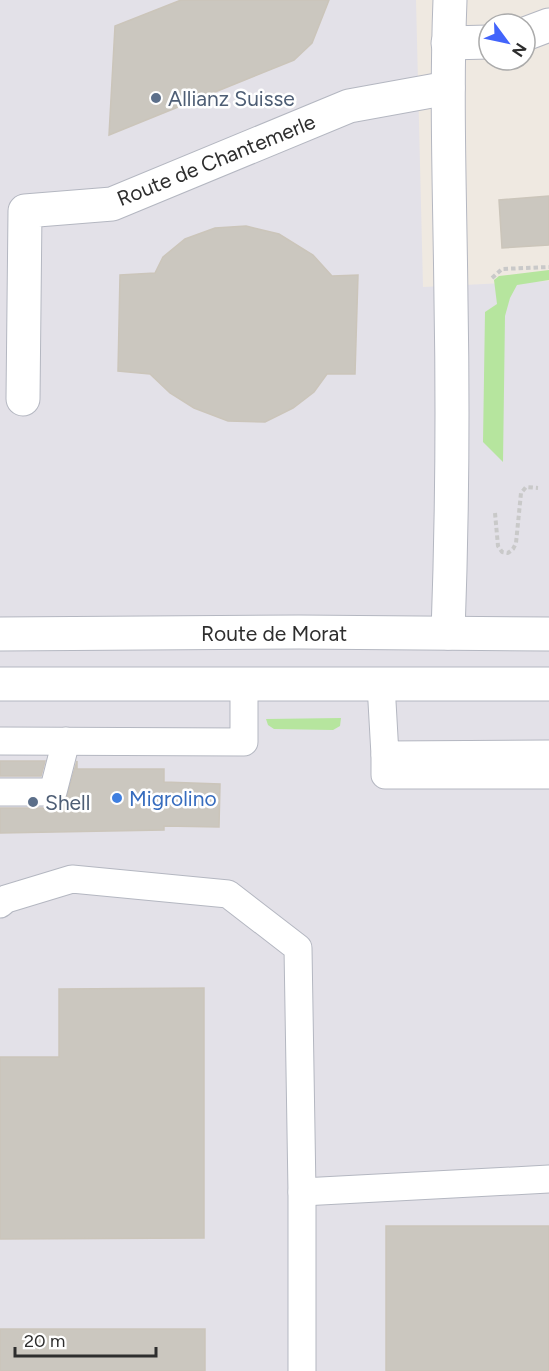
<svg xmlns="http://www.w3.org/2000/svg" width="549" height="1371" viewBox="0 0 549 1371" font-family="Figtree,sans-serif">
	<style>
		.industrial { fill: #e3e1e8 }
		.green { fill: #b6e59e }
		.building { fill: #cbc7bf; stroke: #cbc5ba; stroke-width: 1.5 }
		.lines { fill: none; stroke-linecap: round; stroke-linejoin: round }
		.lane-casing { stroke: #b4b7c1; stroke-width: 29 }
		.street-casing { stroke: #b4b7c1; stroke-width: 35 }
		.secondary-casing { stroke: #b4b7c1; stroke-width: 35 }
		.path { stroke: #c9c9c9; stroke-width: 4; stroke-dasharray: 4.5 3; stroke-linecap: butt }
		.lane { stroke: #fff; stroke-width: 27 }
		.street { stroke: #fff; stroke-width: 33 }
		.secondary { stroke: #fff; stroke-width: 33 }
		.service-dot { fill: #5c6f8a; stroke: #fff; stroke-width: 2 }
		.shop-dot { fill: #3f7fe0; stroke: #fff; stroke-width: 2 }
		.labels { text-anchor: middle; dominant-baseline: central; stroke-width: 5; stroke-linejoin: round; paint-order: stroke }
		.service-label { font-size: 21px; fill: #4e5e75; stroke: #fff; text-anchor: start }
		.street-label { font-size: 21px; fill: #2e2e2e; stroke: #fff }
		.shop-label { font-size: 21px; fill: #366cbe; stroke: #fff; text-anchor: start }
	</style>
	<rect width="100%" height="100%" fill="#efe9e1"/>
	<polygon class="industrial" points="0,0 416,0 423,287 549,281 549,1371 0,1371"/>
	<g class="green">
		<polygon points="549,270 549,280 517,285 510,298 505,316 503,462 483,442 485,312 497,304 494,280 499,276"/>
		<polygon points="341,718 340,726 333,730 274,729 268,725 266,719"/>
	</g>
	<g class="building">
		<polygon points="181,0 329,0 312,43 294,60 109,135 115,26"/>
		<polygon points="549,196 549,245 502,248 499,200"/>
		<polygon points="246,226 279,234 313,255 332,276 358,275 355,374 327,374 314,392 293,408 265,422 228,421 194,408 170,393 150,374 118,371 120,275 155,273 163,257 185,239 215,228"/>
		<polygon points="0,761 45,761 41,776 0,776"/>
		<polygon points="77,761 77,769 164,769 164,782 220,784 219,827 164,826 164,830 0,833 0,808 53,808 65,802"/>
		<polygon points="204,988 204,1238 0,1239 0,1057 59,1057 59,989"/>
		<rect x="386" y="1226" width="163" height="145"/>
		<rect x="0" y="1329" width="205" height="42"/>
	</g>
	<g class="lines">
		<defs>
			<g id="lane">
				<polyline points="381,684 385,755 549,754"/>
				<polyline points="0,741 244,742 244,685"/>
				<polyline points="385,755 385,775 549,775"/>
				<polyline points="0,792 53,792 66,741"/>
				<polyline points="0,904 6,899 72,879 228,894 298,948 302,1192 302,1371"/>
				<polyline points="302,1192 549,1179"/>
			</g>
			<g id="street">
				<polyline points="525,34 549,25"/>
				<polyline points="448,43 489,42"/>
				<polyline points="23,399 25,211 112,204 349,106 448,88"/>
			</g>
			<g id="secondary">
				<path d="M448,633C452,523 453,412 451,301C450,201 446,100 450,0"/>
				<polyline points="0,634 299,632 549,634"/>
				<polyline points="0,684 549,684"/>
			</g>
		</defs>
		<use href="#lane" class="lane-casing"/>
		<use href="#street" class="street-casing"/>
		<use href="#secondary" class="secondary-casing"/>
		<g class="path">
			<polyline points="492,278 502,269 549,267"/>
			<polyline points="495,513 498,546 502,552 508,553 513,549 516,543 521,493 526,487 538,488"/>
		</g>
		<use href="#lane" class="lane"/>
		<use href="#street" class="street"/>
		<use href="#secondary" class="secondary"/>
	</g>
	<g class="service-dot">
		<circle cx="156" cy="98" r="6"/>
		<circle cx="33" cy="802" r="6"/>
	</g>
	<circle class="shop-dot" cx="117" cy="798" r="6"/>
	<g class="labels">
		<g class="service-label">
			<text x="168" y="98">Allianz Suisse</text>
			<text x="45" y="802">Shell</text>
		</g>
		<g class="street-label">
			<text transform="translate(216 160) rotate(-22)">Route de Chantemerle</text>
			<text x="274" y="633">Route de Morat</text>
		</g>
		<g class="shop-label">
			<text x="129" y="798">Migrolino</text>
		</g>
	</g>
	<g transform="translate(507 42) rotate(123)"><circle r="28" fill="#ffffff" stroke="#ababab" stroke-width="1.5"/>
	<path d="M0-4.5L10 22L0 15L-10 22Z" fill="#4264fb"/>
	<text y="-9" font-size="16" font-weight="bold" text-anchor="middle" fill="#2e2e2e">N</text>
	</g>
	<path d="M15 1347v9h141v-9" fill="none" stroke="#2e2e2e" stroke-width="3"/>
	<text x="24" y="1347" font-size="18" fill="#2e2e2e" stroke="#ffffff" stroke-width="4.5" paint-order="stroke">20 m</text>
</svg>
